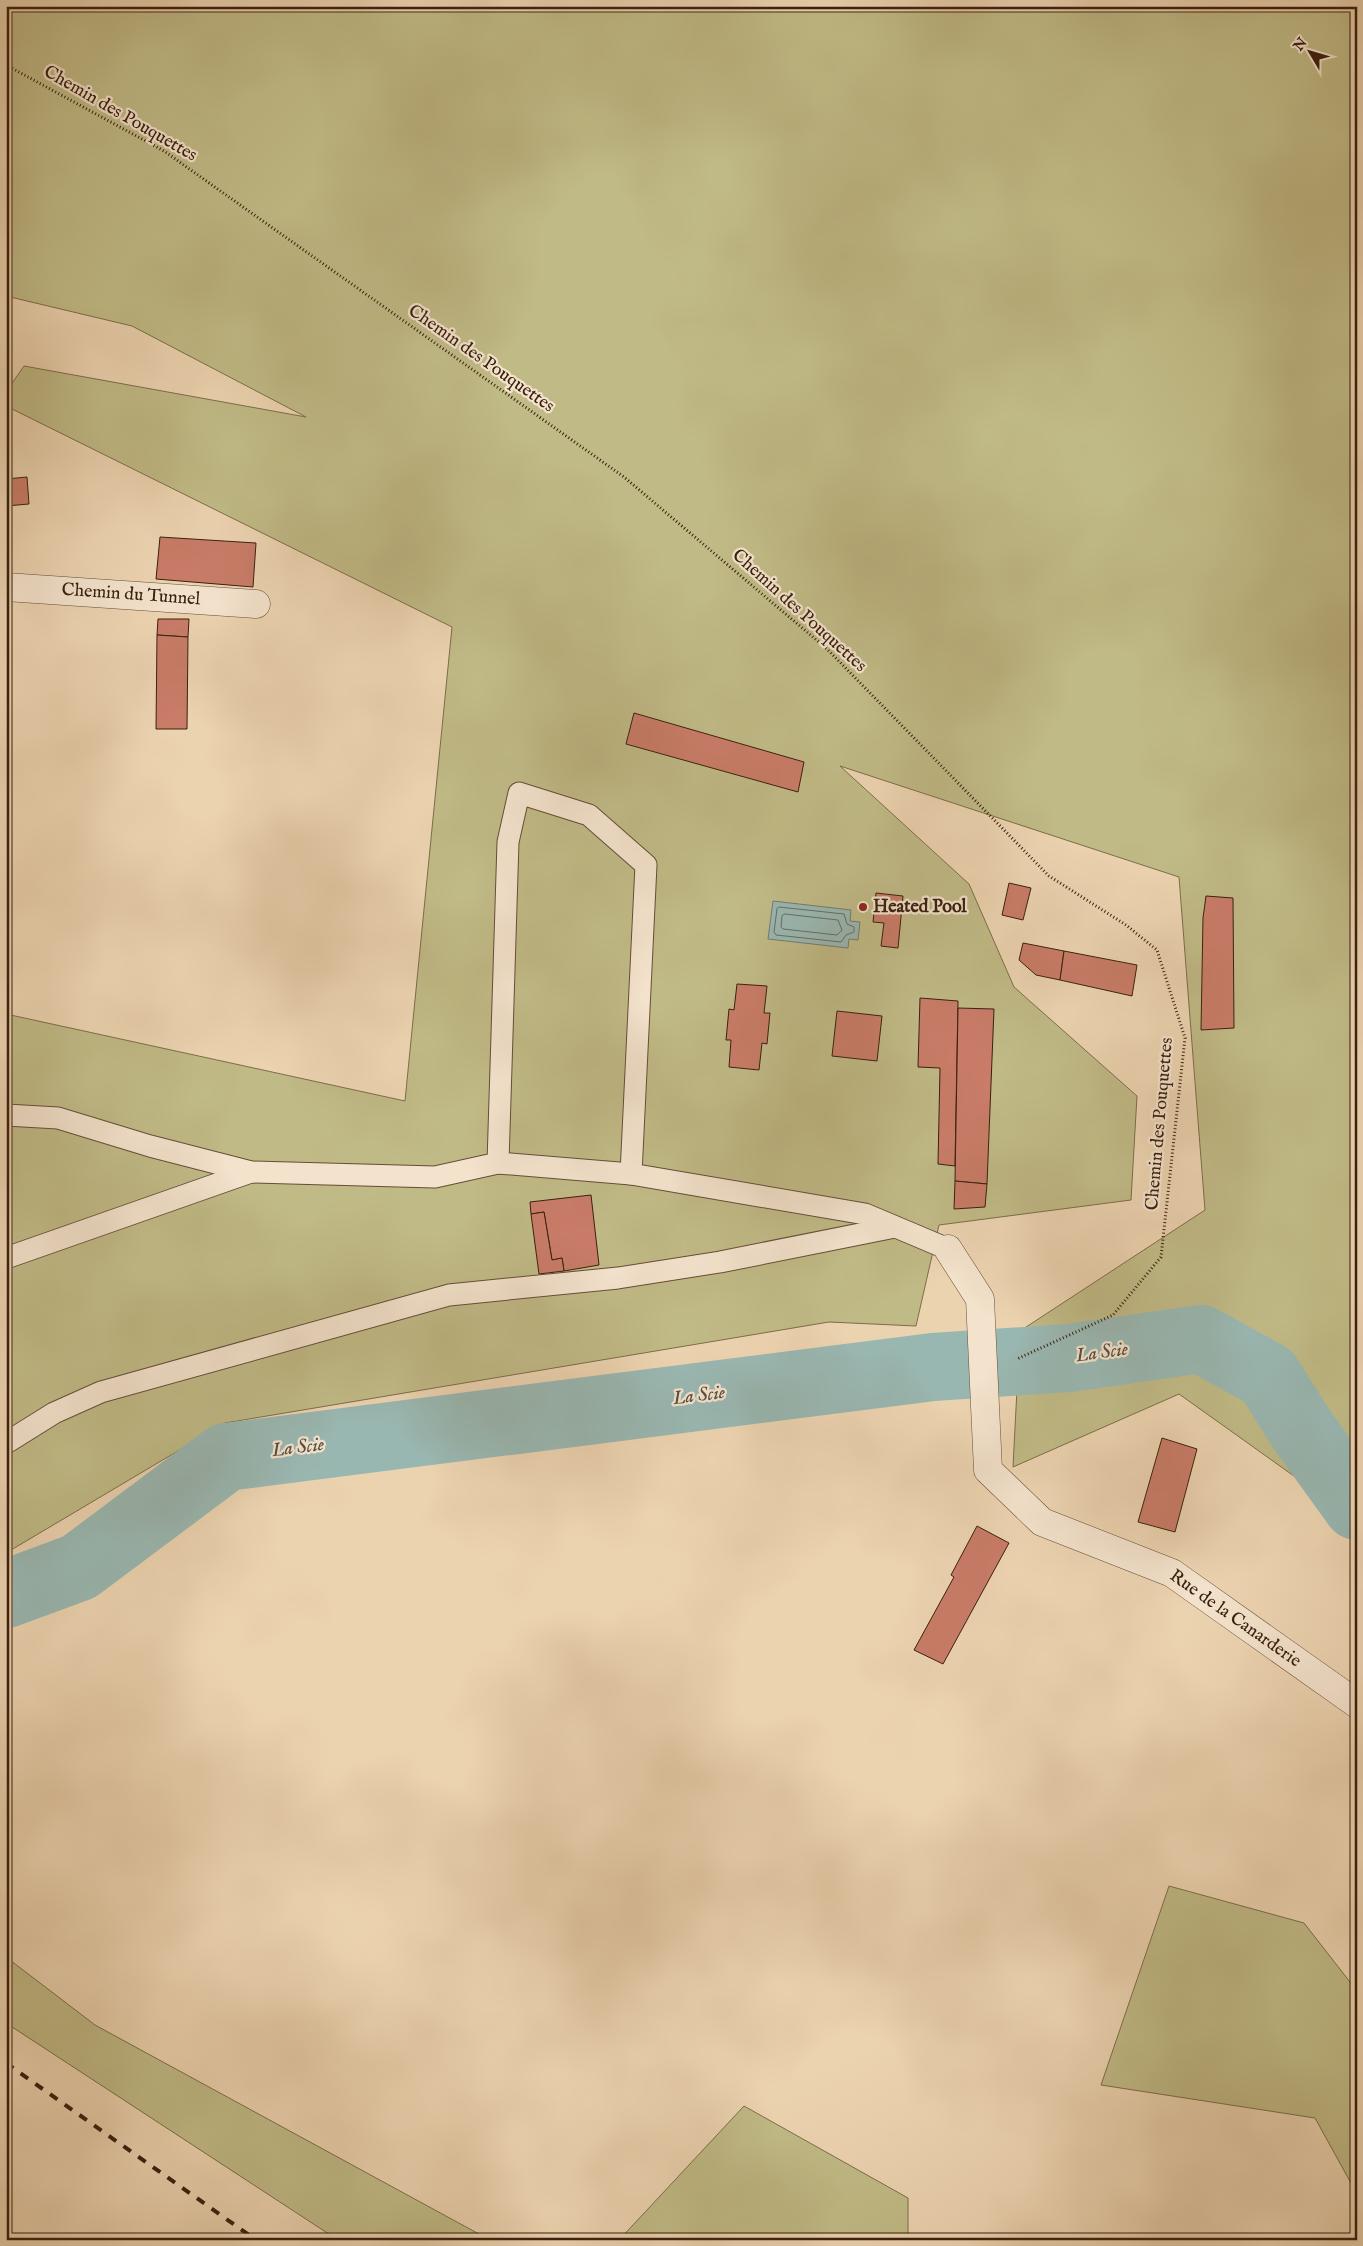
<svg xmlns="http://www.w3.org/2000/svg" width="1363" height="2246" viewBox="0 0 1363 2246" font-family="'IM FELL English',serif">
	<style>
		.green { fill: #c0ba86; stroke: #7c6d4a }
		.water { fill: #99b7b1; stroke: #737b70 }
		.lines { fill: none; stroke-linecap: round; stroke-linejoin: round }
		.shore { stroke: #696c60; stroke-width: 1 }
		.river { stroke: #99b7b1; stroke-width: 68 }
		.building { fill: #c97c68; stroke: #39200f }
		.service-casing { stroke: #664d37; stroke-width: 23 }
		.minor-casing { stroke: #664d37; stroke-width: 29 }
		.path { stroke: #39200f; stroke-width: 3; stroke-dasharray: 1 2.5; stroke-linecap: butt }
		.service { stroke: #f3e2cc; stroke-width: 21 }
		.minor { stroke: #f3e2cc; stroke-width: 28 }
		.rail { stroke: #39200f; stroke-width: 4; stroke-dasharray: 9 9; stroke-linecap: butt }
		.poi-dot { fill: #8f2418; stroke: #f3e2cc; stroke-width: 2 }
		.labels { text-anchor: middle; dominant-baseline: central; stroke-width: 4.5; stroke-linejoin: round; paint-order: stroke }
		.street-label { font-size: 18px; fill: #39200f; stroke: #f3e2cc }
		.poi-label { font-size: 18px; font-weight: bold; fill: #39200f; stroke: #f3e2cc; text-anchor: start }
		.water-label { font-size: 19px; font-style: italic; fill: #564d40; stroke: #f3e2cc }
	</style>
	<rect width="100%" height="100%" fill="#ecd3b0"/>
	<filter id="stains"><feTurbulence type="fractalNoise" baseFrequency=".004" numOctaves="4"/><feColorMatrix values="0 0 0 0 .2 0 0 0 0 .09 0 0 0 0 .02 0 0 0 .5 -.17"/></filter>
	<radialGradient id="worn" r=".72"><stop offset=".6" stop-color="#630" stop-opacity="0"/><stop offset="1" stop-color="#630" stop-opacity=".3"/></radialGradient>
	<g class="green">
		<polygon points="6,6 1357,6 1357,1521 1179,1394 1013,1467 1020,1331 1205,1210 1179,877 840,766 969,884 1014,987 1137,1096 1131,1200 939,1225 916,1326 829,1322 225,1423 6,1553 6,1014 405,1101 452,627 6,406 6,392 24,366 306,417 132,326 6,296"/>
		<polygon points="1169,1886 1304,1923 1357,1991 1357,2194 1315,2118 1101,2085"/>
		<polygon points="6,1957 95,2025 490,2240 338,2240 6,2023"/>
		<polygon points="744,2106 908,2198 908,2240 619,2240"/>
	</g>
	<polygon class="water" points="773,901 851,910 850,921 860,922 858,940 849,939 848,948 768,939"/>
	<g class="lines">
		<g class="shore">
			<polygon points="779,907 844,914 847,924 854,927 854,932 846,935 841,942 776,935 774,932 777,909"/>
			<polygon points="785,914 838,920 842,930 837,935 783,929 781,927 782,916"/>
		</g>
		<polyline class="river" points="6,1594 79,1567 226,1457 933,1367 1069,1358 1201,1339 1268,1376 1300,1427 1357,1506"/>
	</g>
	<g class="building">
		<polygon points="27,477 29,504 6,506 6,479"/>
		<polygon points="160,537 256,543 253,587 156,579"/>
		<polygon points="158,619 189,619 188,637 157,635"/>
		<polygon points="157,635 188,637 187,729 156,729"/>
		<polygon points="634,713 804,762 798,792 626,744"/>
		<polygon points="1009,883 1031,888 1023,920 1002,915"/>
		<polygon points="876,893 903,896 898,948 881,946 884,923 873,922"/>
		<polygon points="1206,896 1233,898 1234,1028 1201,1030 1203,918"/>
		<polygon points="1023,943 1064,951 1060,980 1036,975 1019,960"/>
		<polygon points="1064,951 1137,965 1132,996 1060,980"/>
		<polygon points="737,984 767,986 764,1013 770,1013 767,1044 762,1043 759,1070 729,1067 731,1040 726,1040 729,1009 734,1010"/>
		<polygon points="920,998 958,1001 955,1166 938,1164 940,1068 918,1067"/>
		<polygon points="958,1008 994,1009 987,1184 955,1181"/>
		<polygon points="837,1011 882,1016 877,1061 832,1056"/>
		<polygon points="955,1181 987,1184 985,1207 954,1209"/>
		<polygon points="591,1195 599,1265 564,1271 562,1258 552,1260 544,1212 531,1214 530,1202"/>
		<polygon points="544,1212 552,1260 562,1258 564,1271 539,1274 531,1214"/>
		<polygon points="1162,1438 1197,1449 1175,1532 1138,1522"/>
		<polygon points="977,1526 1009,1543 943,1664 914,1650 954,1577 951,1575"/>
	</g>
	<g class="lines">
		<defs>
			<g id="service">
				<polyline points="6,1115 58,1118 150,1146 251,1172 435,1177 498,1163 508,842 519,793 589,815 646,865 631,1174 865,1214 948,1249"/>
				<polyline points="498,1163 631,1174"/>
				<polyline points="6,1258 251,1172"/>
				<polyline points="6,1443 54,1413 101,1392 449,1295 618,1278 720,1262 895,1227"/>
			</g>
			<g id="minor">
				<polyline points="6,587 256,604"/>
				<polyline points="948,1249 980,1299 988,1470 1042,1522 1172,1573 1357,1704"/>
			</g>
		</defs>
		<use href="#service" class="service-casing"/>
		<use href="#minor" class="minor-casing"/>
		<polyline class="path" points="6,65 164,151 624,477 827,649 1049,876 1126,925 1157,950 1185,1038 1161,1257 1113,1315 1017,1359"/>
		<use href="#service" class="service"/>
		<use href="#minor" class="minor"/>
		<polyline class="rail" points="6,2063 256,2240"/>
	</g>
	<circle class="poi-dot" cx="863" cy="907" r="5"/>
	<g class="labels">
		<g class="street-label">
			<text transform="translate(120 114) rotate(30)">Chemin des Pouquettes</text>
			<text transform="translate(481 359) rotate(35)">Chemin des Pouquettes</text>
			<text transform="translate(131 595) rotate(4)">Chemin du Tunnel</text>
			<text transform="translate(799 611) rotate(42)">Chemin des Pouquettes</text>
			<text transform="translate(1160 1124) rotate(-85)">Chemin des Pouquettes</text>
			<text transform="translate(1235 1619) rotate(35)">Rue de la Canarderie</text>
		</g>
		<g class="poi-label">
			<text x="873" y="907">Heated Pool</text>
		</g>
		<g class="water-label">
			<text transform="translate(1102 1353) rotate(-8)">La Scie</text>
			<text transform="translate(699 1396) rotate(-7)">La Scie</text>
			<text transform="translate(298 1448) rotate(-7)">La Scie</text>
		</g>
	</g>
	<rect width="1363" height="2246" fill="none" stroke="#ecd3b0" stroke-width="25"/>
	<rect x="8" y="8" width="1348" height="2231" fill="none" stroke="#39200f" stroke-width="2.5"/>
	<rect x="12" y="12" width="1338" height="2221" fill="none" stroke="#39200f"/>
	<g transform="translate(1310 52) rotate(308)" stroke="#f3e2cc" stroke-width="4" paint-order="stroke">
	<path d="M0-4L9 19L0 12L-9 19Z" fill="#39200f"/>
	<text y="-8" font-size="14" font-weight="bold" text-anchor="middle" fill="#39200f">N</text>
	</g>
	<rect width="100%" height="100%" filter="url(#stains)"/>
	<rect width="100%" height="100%" fill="url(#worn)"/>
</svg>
